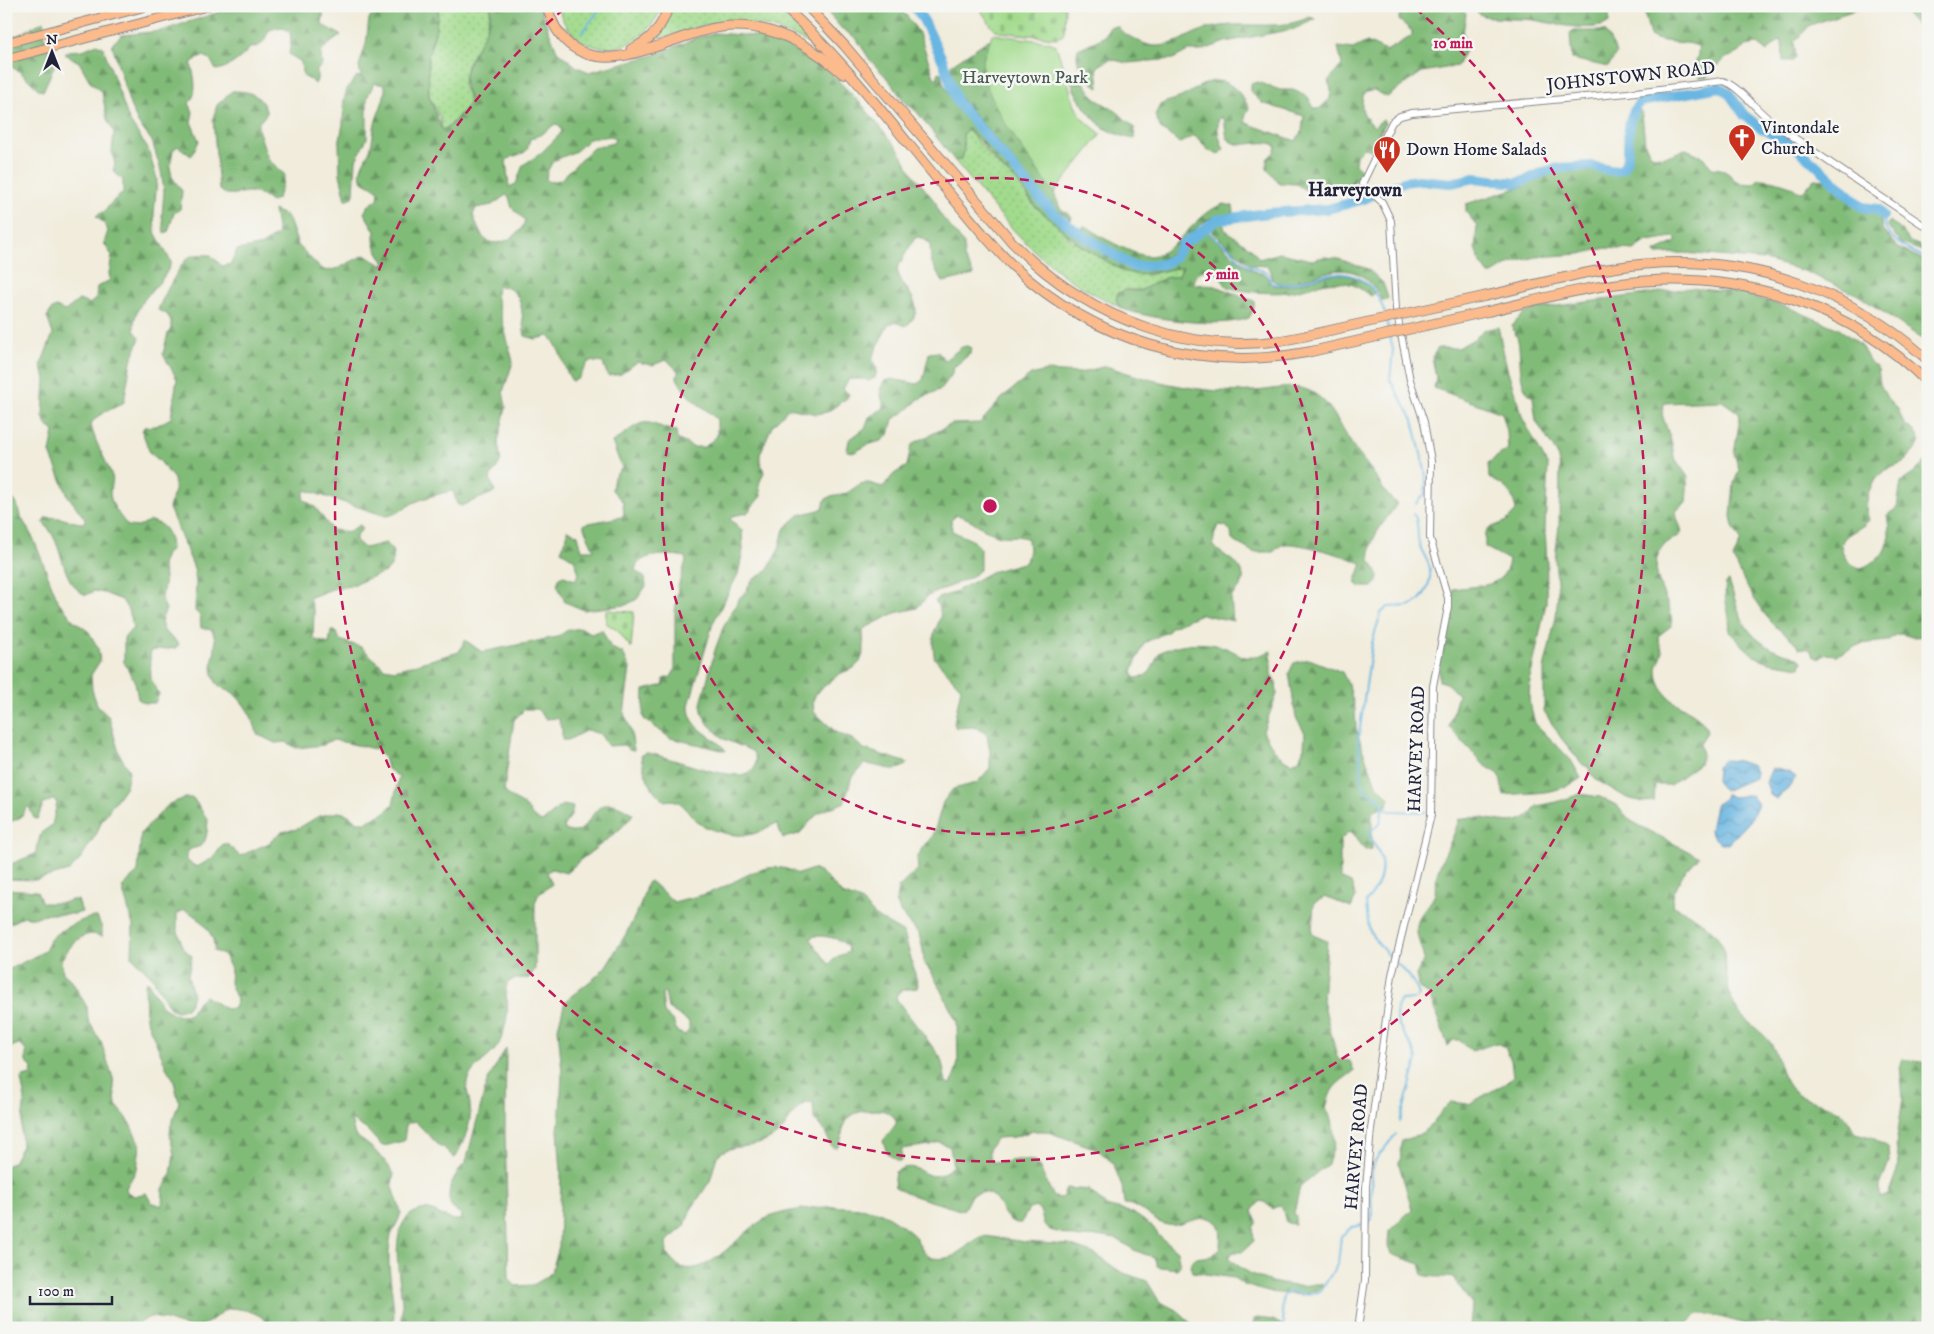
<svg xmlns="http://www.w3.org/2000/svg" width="1934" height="1334" viewBox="0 0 1934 1334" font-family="'IM FELL DW Pica',serif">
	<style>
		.grass { fill: url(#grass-dots); stroke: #627e64 }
		.forest { fill: url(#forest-firs); stroke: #526e5a; fill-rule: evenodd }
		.cemetery { fill: url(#cemetery-stones); stroke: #627e64 }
		.green { fill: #a2db8d; stroke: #627e64 }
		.water { fill: url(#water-waves); stroke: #466c8e }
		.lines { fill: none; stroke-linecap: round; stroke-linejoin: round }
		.stream { stroke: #69b6e2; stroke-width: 2 }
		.river { stroke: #69b6e2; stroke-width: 10 }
		.tertiary-casing { stroke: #8a878b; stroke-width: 8 }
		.motorway-casing { stroke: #8a878b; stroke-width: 11 }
		.tertiary { stroke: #fff; stroke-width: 6 }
		.motorway { stroke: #fbbb8c; stroke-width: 9 }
		.motorway-bridge-casing { stroke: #8a878b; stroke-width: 11; stroke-linecap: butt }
		.motorway-bridge { stroke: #fbbb8c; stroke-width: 9 }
		.ring { fill: none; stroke: #c2185b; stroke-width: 2.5; stroke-dasharray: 9 6 }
		.labels { text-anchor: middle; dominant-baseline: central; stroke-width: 5; stroke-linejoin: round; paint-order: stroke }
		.street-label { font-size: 18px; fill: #22223b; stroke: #f6f6f2 }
		.park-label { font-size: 18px; fill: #485a54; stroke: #f6f6f2 }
		.poi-label { font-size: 18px; fill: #22223b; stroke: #f6f6f2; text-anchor: start }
		.neighbourhood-label { font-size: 19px; font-weight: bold; fill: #22223b; stroke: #f6f6f2 }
		.centre { fill: #c2185b; stroke: #f6f6f2; stroke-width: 2.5 }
		.ring-label { font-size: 15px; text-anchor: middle; font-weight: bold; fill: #c2185b; stroke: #f6f6f2; stroke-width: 5; stroke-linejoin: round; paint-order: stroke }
	</style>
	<defs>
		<pattern id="grass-dots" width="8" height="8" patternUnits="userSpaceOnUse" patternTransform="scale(1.25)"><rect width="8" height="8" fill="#a2db8d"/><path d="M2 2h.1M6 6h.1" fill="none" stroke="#8bbc7b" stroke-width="1.8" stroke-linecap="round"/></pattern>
		<pattern id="forest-firs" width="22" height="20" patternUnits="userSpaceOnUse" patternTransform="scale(1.25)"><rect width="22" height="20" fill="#81bb78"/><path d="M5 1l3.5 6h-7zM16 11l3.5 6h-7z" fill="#699864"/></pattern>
		<pattern id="cemetery-stones" width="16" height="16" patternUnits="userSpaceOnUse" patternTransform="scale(1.25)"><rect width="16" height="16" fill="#a2db8d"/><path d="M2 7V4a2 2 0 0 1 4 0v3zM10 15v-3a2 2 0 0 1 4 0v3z" fill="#8bbc7b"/></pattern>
		<pattern id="water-waves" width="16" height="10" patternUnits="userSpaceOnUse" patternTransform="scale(1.25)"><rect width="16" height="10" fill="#69b6e2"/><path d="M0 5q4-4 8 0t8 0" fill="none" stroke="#5694b8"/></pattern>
	</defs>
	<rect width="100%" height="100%" fill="#f6f6f2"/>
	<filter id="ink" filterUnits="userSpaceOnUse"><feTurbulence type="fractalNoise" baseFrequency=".02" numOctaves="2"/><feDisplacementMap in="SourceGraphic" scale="10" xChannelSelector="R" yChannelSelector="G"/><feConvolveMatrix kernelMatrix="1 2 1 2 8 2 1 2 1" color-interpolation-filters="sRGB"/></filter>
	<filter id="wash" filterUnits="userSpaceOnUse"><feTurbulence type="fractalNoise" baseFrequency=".0096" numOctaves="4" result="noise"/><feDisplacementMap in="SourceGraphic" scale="20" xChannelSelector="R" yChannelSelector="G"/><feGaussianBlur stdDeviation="1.12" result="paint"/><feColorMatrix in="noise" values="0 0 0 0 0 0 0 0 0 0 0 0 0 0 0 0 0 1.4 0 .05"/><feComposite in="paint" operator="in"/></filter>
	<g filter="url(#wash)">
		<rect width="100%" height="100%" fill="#f1ecdb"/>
		<g class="grass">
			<polygon points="439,6 491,6 486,32 467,65 463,85 470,100 469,104 450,126 442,130 440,118 429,96 428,56 435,33"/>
			<path d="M558,6H662C643,60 571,63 558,6Z"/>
			<path d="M672,6H773L818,48C779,27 742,16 698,27C685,30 671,38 657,38L667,22Z"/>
			<path d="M967,129L1000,167L1016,180L1035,207L1049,216L1073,241L1123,271L1134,274L1148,275L1179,267H1183L1178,276L1165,278L1141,290H1126L1117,294L1118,306C1095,295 1073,283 1053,267C1015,237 986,197 955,161L962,158L964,151L963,134Z"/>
		</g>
		<g class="forest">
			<path d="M257,6H324L322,25L341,35L324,48L321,54L322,65L317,70V80L315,84C303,72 303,84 301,62L289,54L291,42L290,32L282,27L269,30L264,41L259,46L250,48C241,58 230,68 216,70L210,59L204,56L193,61L191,65C195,76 198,95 189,103L193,112L191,122L199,141L191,156L178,146L173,150L170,167L172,177L182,191L180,209L174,213L168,232L164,233L162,215L164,192L161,171L152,141L138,123L130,105L112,44L122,35L161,31L219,12Z"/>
			<path d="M380,6H439L435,33L428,56L429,96L442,130L450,126L469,104C471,95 462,88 465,75C471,50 491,33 491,6H539L557,51L577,67L589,72L654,55L696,38L715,33L767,37L813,59L832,74L863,106L898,149L913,174L936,203L939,213L964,244V258L974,275L943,282L931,262L930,243L919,237L915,238L897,268C899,289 932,305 906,326L895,322L888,325L872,358L877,369L875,378L868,381L865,379H849L843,389L849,394L847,398L827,412L817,414L789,408L772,426L760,454V461L764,472L759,484L761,496L747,513L732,516L730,519L742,530L743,550L738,574L713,623L689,705C688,730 715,735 726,751L670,738L644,719L643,715L644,690L664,685L663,679L671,677L675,670V613L678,587L686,561L685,557C672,554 638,552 635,570L645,578L646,586L637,599L626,605L584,610L565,602L557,584L560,577L564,576L575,580L579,573L574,559L561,551L567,537V530L578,535L582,550H594L584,528V524L621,517L624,514L623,502L612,490L614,477L622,468L612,442C623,437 637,420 649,423C658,425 666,429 676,431L677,439L693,447H705L717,436V420C700,402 690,404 677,378L678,371L667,360L652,365L637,362L621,374L608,376L603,363L589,361L578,379L572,381C562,367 562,348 549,336L536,339L525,336C520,316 527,289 499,286L496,291L497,300L513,362L503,392L506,407L498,442L501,461L490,478L495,492L461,506L457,504L453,491C440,493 427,497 415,502C405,507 397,515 386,516L305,490L303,499L315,507L332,530L348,532L360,525L363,528L356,536V542L365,548L385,543C396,549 396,563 387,571L350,586L332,589L309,598L314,612L313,639L329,644L331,631H335L340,640L361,647L384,668L395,670L459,652L465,640L482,652L557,637L568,630L582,628L591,634L602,630L611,648L623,653L630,668L624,714L630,727L634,750H629L624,745L608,746L600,734L587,730L568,740H562V729L558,718L546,719L537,709H525L514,720L504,790C509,799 516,799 524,805C532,811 529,817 542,822L562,805L573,807L571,816L564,825L565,830C596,844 586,780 633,814C622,831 603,842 587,855C579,860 574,867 566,873L552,869L547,872L552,884L538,895L535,903V969L529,978C509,979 503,980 507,1001C509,1013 505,1028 501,1039C495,1057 475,1062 468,1079C464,1088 470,1097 470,1106C472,1125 464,1140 456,1157L454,1158L442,1146L441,1148L415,1121L406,1124L404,1141C396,1142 388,1146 382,1146L366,1129L351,1120L355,1136C371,1145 384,1158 394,1174L392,1184L401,1212C399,1223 391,1230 390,1241C385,1271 397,1299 393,1328H271C264,1313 245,1309 230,1308C220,1311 213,1321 203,1325C185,1332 168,1317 149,1317L133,1328H6V1166L13,1162L22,1146L21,1130L25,1099L21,1080L23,1077L31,1075L32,1068L26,1062V1051L21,1045H15L6,1051V971L45,951C47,948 48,943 50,940C56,931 87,916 97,917L102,928V937C84,927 70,946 61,960L63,973L72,981L87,1007L88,1020L101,1042L113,1078L116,1105L127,1118L140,1145L137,1169L126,1188L127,1192L134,1196L146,1193L151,1202L162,1206L163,1189L171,1174L174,1155L170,1134L171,1125L179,1102L173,1078L167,1069L146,1019L145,984L147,981L164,1008L179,1016L190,1014L198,1001L205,996L226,1009L234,1008L237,1000L230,983L231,969L224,955L214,951C217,935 198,915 184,910L177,914V928L183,948L192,956L188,976L193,995L190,1004L186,1009L177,1011L170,1008L152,977L132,957L133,926L122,887L138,872L141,833L169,804L185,798H193L208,820C207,829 208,844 198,847C192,849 190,848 187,853V861L197,867L214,857L223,844H227L240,856L269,843L281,832L297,829L319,816L339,812L347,814L358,822H366L384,813L393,804L399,777L387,768L384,757L375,749L334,740L326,742L324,745L296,748L286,742L275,743L257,734C255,720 244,702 232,692C226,688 220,689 216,682C205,661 222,652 212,630L201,628L200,616L195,611L196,583L194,568L169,508L175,490L174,479L159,460L150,453L142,431L144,427L156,426L171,418L177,379L163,354L168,333L171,329V321L167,314L158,310C161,301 182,261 188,258C195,253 203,255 211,255L222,266L231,264L237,250L262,245L278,234L274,210L288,217L298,245L320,268L327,271L339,268L364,255L382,265L385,264C379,252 371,245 375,231L364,213L368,206L378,199L379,192C374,186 362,182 361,179C358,168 366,159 370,150C373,141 373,131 375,123C379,110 386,98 385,85L374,83L367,98V138L356,160L354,194L353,197L346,200L340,174L339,144L343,124L344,100L347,89L357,76L361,78L359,66L366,44L369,19ZM555,124L559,125L562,131L560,134L540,154L523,165L516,184L509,187L506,161C512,155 522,155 526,151C529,148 528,143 530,139L541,135ZM610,136L614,137L615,140L613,143L593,148L560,180L549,182L546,179L547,172L553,161L576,151L589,139ZM506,195L509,197L512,208L525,220C523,235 495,252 483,237C478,231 476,222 473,215L476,208L492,205Z"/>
			<path d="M822,6H896L907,16L919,33L934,77L937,79L939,72L941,73L943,83L958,108L1046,207L1069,229L1122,264L1140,270L1167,265L1181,253L1193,236L1207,230L1240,262L1256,272L1265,274L1272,285C1306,291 1330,260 1364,283C1369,286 1373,289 1374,294L1371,296C1364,292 1358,286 1350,284C1329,278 1309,289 1289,292C1273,294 1242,292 1227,287L1219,275L1209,268C1201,271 1193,275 1194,284L1215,286L1254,301V308L1249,318C1218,329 1150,319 1120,308L1116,300L1118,293L1126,290L1140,291L1165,278L1178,276L1183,267L1139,275L1123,271L1080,245L1036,207L1016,180L1001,167L980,141L967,129L963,134L964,151L962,159L955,161L917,112L903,100L889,80L870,60L856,38L841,28Z"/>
			<path d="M1400,6H1462L1466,14L1463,33L1468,45L1457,66L1422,72L1387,97L1374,90L1364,93C1359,110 1363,115 1374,127L1383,119L1385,124L1371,150L1364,148L1356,156L1355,164L1361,169V173L1353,183L1346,187L1311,193L1296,184L1279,183L1267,169V159L1275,151L1276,146C1265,136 1234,153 1227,137C1225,131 1226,123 1223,118H1219C1216,130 1219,138 1224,149L1219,154C1205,153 1204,141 1194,136L1180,143L1161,129L1155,115L1160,105C1166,101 1172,101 1179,98C1189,94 1199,85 1210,82C1229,77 1242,94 1249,108L1245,117L1246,123L1296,141L1302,130L1304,116L1262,103L1251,92V84L1258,82L1280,90H1293L1308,97L1314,108L1319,109L1330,99L1331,89L1328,81L1342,65L1338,47L1353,49L1367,42L1386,51L1412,36V31L1399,20Z"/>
			<path d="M1479,6H1580L1593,12L1602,6H1610L1609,22C1595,34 1551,23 1534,20C1520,18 1486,21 1477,12Z"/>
			<path d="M1643,6H1777L1782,11L1812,7L1836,9L1842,6H1867L1810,25L1794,42L1796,57L1793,61H1783L1782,40L1777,42L1767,52L1757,44L1746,46L1739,53L1726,58L1707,77L1701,78C1687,70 1701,57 1698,46C1683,40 1665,45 1650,36Z"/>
			<path d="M1901,6H1928V38C1919,27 1908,18 1901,6Z"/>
			<path d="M1309,17L1316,19L1294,29L1225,42L1201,51H1188L1173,59L1127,63L1110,59L1097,67L1099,88C1088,81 1073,63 1078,49L1104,37L1110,27L1117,26C1120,28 1121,32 1125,34C1133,38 1147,47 1157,46C1176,46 1191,32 1210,28C1243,20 1281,32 1309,17Z"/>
			<path d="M44,21V35L54,67L43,91C35,90 26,73 13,68L6,50V41Z"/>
			<polygon points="1572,31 1605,31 1617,53 1608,67 1572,59 1570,34"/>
			<polygon points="988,40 991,40 983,59 999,112 1054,193 1060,208 1072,217 1071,220 1051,205 958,95 952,79 951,65"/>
			<path d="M97,44L103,47L129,120L148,149L157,179L154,214L155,232L171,262C164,288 132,298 134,330L140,338L131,361L124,402C115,409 94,414 91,425C95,443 105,458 112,476C114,482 111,485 110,491C109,503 121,518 128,526L138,527L149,521C165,522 171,535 171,550L166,554L162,565L165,577L162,600L166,609L161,621L164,631L179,644L176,648L154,650L150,653L151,679L159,694L155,703H145L138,699L135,682L124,662V638L133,628L128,610L122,600L104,593L94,591L86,595C59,584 65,541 43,523L45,518C60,515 70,523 84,523L85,519L68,496L50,453L54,431L46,425L43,416L45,379L41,364L53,334L47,317L52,309L56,307L65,311L79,300L89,304L96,299L97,287L110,280L109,273L112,256L104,243L108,231L105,224L96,216L105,211L112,202L123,193V180L113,171L115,164L112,152L114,132L107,119L102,92L91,83L79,62L65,54L68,51L83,50Z"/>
			<path d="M1072,71L1080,76L1094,98L1116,111L1135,128L1134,139C1124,137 1112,133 1104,128C1092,119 1065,86 1072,71Z"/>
			<path d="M232,91C250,91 261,94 267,113L258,124V129L268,159L285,175L278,198L271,202C265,197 257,192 249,192C238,192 228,199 219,189L213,119L217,105Z"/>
			<path d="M1636,110H1640L1642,113L1645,144L1651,155C1666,159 1672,154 1686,149L1702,156L1712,168L1721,169L1729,174L1738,183L1753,184L1759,179C1768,179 1779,182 1788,185C1794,187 1795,192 1803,192L1814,179L1827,180L1863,211L1880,213L1882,229L1898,248L1928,262V343L1858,295L1804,271L1764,260L1685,253L1656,254L1655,252L1676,242V238L1673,237L1647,241L1634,250L1606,248L1580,254L1536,257L1511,263L1492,274H1489L1480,262L1475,248L1477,226L1466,212V204L1523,186L1537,177L1557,170H1606L1614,173L1623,172C1639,157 1622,132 1636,110Z"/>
			<path d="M1224,204L1233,206L1234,212C1225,216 1217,215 1209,219C1174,239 1163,286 1116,254C1105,246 1091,240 1082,229L1084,226C1090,228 1095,232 1100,236C1109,241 1132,253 1142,255C1171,264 1194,212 1224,204Z"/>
			<polygon points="1890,221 1903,232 1910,242 1926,248 1928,253 1900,243 1887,225"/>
			<path d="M1217,222L1223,223L1225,230L1251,248L1259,259L1280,253L1312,260L1324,257L1336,258L1368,269L1383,283L1388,298L1386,301L1382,300C1348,235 1297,300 1271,279V271L1267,266L1251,265L1212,232L1210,227Z"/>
			<path d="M1691,288L1746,294L1792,309L1839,329L1860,344L1870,362L1878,369L1880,384L1887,398L1898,409L1904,424L1914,431L1920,441L1917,448L1903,463L1886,470L1873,482L1868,494L1866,510L1869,520C1860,532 1835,534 1843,553C1846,561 1852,565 1860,568C1866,567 1869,564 1874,561C1892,552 1890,532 1887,515L1897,508L1901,482L1913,474L1928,459V636L1912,637L1902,634L1895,635L1887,641L1861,644L1837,655L1826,654L1819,659L1813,656L1810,649L1798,648C1794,638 1784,634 1776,627C1763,614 1754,599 1745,583C1740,574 1739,568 1733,559L1741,540L1733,527L1731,516L1734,483L1739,470L1734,453L1740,418L1739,413L1722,401L1664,403L1662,414L1672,444L1674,457L1688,477L1686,502L1676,511C1677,531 1693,531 1665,543C1640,572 1677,605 1671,626L1658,636C1658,642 1663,648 1662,654C1662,660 1657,663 1657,669C1657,709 1704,707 1707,732L1700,743L1702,755L1700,763L1670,785H1655L1654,801L1643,802L1627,798L1595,779L1588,767L1583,765L1561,738L1544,711V669L1556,617L1558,593L1555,559L1559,525L1560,469L1557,454L1536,421L1533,397C1515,386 1523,354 1517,337C1515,333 1513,330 1512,326L1523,314L1535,309Z"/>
			<path d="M1498,327L1507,368L1523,419L1548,466L1545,529L1547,563L1546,603L1530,680L1529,701L1535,723L1571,760L1581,778C1556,796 1532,792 1504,795L1499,774L1484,765L1449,727L1458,695L1447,683L1439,681V664L1449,630L1453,589C1476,585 1505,590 1509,560L1485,547V533L1490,528L1505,522L1516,511C1513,492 1506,486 1489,478L1488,463L1508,449L1507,431L1502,413L1434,388L1436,378L1432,357L1438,348H1458L1474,339L1483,330Z"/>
			<polygon points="967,346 972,348 971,353 954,367 951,376 941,389 919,399 906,411 893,419 889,435 881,441 867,445 855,452 847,451 849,440 865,428 869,417 884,408 880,390 884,381 892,379 917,384 923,380 929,353 938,352 945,360 962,347"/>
			<path d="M1106,366C1152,382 1203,394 1252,391C1273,391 1296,381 1315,394C1332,404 1342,430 1353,446C1360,457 1369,466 1376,477C1382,487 1387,497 1397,503C1387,521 1367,537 1370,561C1377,570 1382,578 1373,587H1360L1355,583L1362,564C1352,557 1297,542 1285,544C1279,545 1278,549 1273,552H1253L1232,540L1231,532L1226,526L1219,525L1215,532L1213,544C1219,556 1246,562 1243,581C1242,588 1234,592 1231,598L1233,621L1201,614L1171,627L1169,631L1144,643L1132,671L1135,678C1152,677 1153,665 1159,653C1176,643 1201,641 1220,646C1246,654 1239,664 1271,651V674L1276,682L1277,694L1263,731C1270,744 1277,758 1292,763L1299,760L1304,748L1305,733L1296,718L1289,673L1294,663L1309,659L1342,672L1349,686L1355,709L1356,728L1363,751L1376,784L1389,798L1387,806L1372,812V849L1365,850L1353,833L1349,832L1340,841V878L1351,883L1356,897L1351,908L1325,897L1314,903L1312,932L1313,935L1327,941L1323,1001L1337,1057L1339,1060L1350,1061L1354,1071C1336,1085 1331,1085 1326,1109L1332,1119L1335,1142L1328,1164L1300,1186L1294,1213L1296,1216L1295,1224L1286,1223L1282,1207L1280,1205L1273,1209L1264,1202L1260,1201L1252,1211L1257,1222L1253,1228L1254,1241L1242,1252H1234L1228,1257C1246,1275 1272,1285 1299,1286C1307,1286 1314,1283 1322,1284V1288L1302,1295L1268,1292L1244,1285L1234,1278L1193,1272L1191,1265L1195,1258L1212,1256L1220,1248C1220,1239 1223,1228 1216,1222C1203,1210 1183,1228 1168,1225C1150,1222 1142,1204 1124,1204L1122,1186L1113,1163L1097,1149L1045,1131H1033L1014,1137L997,1138L989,1148V1156L993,1162C1003,1164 1009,1160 1019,1160C1024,1159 1030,1161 1036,1161L1054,1197L1062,1198L1066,1188L1089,1190L1106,1206L1133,1213L1153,1227L1159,1236L1177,1251L1180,1266L1177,1269L1161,1267L1157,1266L1154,1258L1134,1250L1117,1239L1096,1236L1079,1238L1050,1230L1044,1225L1040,1210L1036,1207L1029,1209L1021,1223C996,1225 1004,1182 971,1195L964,1209L960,1210L914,1196L895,1188L894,1179L895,1172C917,1158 923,1180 938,1175C944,1174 948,1169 953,1166L950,1147L939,1142L931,1145L902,1149L901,1161H897L887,1153L883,1141L896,1124V1120C891,1112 884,1110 875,1110C861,1111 848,1112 843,1129C841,1136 842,1142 837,1148L832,1147L825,1132L814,1119L813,1103C795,1100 790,1125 779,1133C772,1138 766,1142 758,1144C743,1148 729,1145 717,1156L710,1181L690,1211L685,1226L666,1242L667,1254C671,1258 676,1265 681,1267C710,1278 743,1228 767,1218C795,1206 850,1203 879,1212C886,1214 912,1232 916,1238C921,1247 922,1253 932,1258C962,1262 963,1242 985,1236L1025,1242L1069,1245L1095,1254L1121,1272L1147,1281L1159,1301L1176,1310L1196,1328H402C402,1316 403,1305 401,1293C399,1271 387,1219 420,1210C434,1206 445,1222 460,1220L462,1216C459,1211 453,1211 451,1206C444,1191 456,1172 466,1162L487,1082L506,1048L505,1131L509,1278L515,1286L533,1285L547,1277L552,1271L559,1246L561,1172L558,1130L560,1113L562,1072L558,1028L564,1005L565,1001L598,975L606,966L626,934L640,906L647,883L650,881L674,902C686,898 699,897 711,892C741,882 766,855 798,874L813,869L823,874L842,894L861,901L878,918L904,933L918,985L917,988L901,990L896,996L897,1000L941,1058L946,1082L949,1084L952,1083L958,1063L957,1022L932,973L924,963L923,950L919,934L900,912L896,900L898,888L918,869L917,859L922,848L933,836L943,802L953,789L977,783L990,768V751L987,735L981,729L972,727L956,728L954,723L961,688L935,659C933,652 932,638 935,631C939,620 945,613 935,602L938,598L953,593L991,572L1026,562L1029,550L1028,539C1019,534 1007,538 997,535C982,530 972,518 957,515L951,520L952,531L974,541L980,547V570L971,577L928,596L917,608L895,613L865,628L863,631L864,651L860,662L854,668L839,674L816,693L813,701L814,712L837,733L852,739L864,749L908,763C896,776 878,764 864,764L851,779L845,802L818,813L799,834L783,838L777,824C769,825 763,831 756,833C741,839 712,832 699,823C688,815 683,796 665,801C650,791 644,773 641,756L644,753C662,752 747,792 755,766C757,761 755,755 752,751L724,739L709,725L703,715L701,704L715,650L723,628L740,597L746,592L751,581L767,571L779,549L784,529L799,515L819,510L823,508L825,500L831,496L847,493L860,484L868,483L883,487L894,474L907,466L911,446L916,442L952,424L980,423L1005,395L1031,375L1046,371L1080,373ZM815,936C827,936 846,938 849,952L838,956L829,964L810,939ZM665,992L668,1008L689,1022V1030L685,1035L677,1032L673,1021L664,1013L662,994Z"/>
			<polygon points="8,494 17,504 20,515 34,540 58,601 73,620 89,632 98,648 100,661 91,675 92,690 98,707 109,717 119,753 129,771 126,786 102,820 97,833 78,862 69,871 35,880 6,879 6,866 35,854 41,833 52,825 57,803 54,799 43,804 38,818 36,819 34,818 29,807 27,807 21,817 6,824"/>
			<path d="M1729,581C1740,614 1742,636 1778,651C1787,655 1794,653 1802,661L1800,667L1769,662L1754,656L1729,632C1732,615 1722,600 1726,583Z"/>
			<path d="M1580,794L1600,797L1616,805L1631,821L1699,857L1683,874L1674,892L1672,905C1691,914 1723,931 1725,955C1726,972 1727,995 1737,1010C1746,1023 1763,1031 1772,1045C1780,1059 1781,1082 1795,1092C1819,1110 1839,1097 1855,1133L1871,1137L1888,1147L1889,1162L1880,1186V1198L1888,1195L1899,1165L1896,1144L1903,1098L1900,1065L1902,1059L1928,1063V1328H1795L1765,1322L1746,1324L1709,1314H1698L1683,1328H1470L1472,1305L1454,1278C1443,1276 1434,1278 1423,1275L1420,1264L1391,1254L1388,1246L1389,1231L1412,1209L1398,1161L1401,1158L1400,1148L1402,1140C1431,1135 1432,1119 1451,1102L1469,1104L1506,1083L1513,1076L1511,1060L1505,1047L1496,1043L1472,1051L1459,1040H1453L1448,1046L1429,995L1419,988L1416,975L1424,960C1422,947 1416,939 1417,926C1419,912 1429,907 1434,896C1437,890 1434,883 1436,877C1442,856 1453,841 1459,819C1489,811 1517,837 1537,806L1557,802Z"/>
			<polygon points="6,889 37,891 42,903 63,903 70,900 78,900 82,912 75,914 45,914 34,918 24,916 11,923 6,921"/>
			<polygon points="1258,1318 1273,1320 1288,1328 1252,1328 1254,1319"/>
		</g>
		<g class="cemetery">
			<polygon points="978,6 1065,6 1064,33 1062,36 1056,38 999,32 992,27"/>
			<polygon points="606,610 634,612 631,648 618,631 606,623"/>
		</g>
		<path class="green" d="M992,34L1049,42L1056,45L1075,106L1083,119L1101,134L1054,193C1031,160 987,107 982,67C981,61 990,42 992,34Z"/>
		<g class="water">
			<polygon points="1723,760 1738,761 1753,766 1756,772 1755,778 1724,791 1716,781 1717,766"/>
			<polygon points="1772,768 1789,772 1796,777 1788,789 1776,799 1770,795 1766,782"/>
			<path d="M1726,794L1732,797L1751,795L1758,804L1750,821L1728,844C1720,844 1712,838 1710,830L1715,805L1725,798Z"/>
		</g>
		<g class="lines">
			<g class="stream">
				<polyline points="581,34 602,6"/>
				<path d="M1883,216C1884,240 1909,251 1928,259"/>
				<path d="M1205,227L1213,237L1231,249L1239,259L1253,268L1267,272L1271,283C1301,290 1327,263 1358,278C1374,286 1380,298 1385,314"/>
				<polyline points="1387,321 1389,331"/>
				<polyline points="1390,336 1393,350 1390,380 1413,420 1426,475 1425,493 1416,504"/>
				<polyline points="1383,807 1390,811 1426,812"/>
				<path d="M1400,1122L1417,1060C1414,1040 1385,1022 1401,1000L1416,999L1419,995C1412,969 1383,957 1371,933C1367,925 1367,911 1366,902C1378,889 1386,871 1379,853C1376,846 1370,839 1369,832L1380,824L1383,806L1380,799L1365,791L1362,784L1358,742L1372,643L1381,613L1388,607C1394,606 1401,607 1408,606C1425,603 1433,580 1429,565C1426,557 1421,551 1419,543C1416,533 1420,522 1413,513"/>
				<polyline points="1367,1224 1372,1219 1371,1173 1376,1159 1396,1134"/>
				<polyline points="1285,1328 1282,1314 1283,1296 1290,1291 1308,1295 1321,1291 1338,1263 1341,1236 1352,1227 1362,1225"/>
			</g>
			<path class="river" d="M914,6L924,21L943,61L957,102L1043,202L1060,219L1082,235L1134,267L1163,264L1174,258L1182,245L1217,220L1268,213L1328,209L1361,200L1403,182L1419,180L1451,183L1475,178L1516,183L1527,180L1543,172L1558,168L1591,166L1614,171L1623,169C1635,146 1620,127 1640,102L1719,87L1728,92L1744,115L1761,128L1784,139L1804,154L1862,207L1878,209L1883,216"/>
		</g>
	</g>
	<g filter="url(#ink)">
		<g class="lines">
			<defs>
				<path id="tertiary" d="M1358,1328L1365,1280L1366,1187L1371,1129L1392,975L1431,815L1433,686L1448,607V598L1430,538L1431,461L1424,422L1410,380L1396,309L1391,221L1382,202L1362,184L1392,122L1400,116L1412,113L1628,93L1723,81C1740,87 1755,109 1770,120C1821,158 1875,193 1928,228"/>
				<g id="motorway">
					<path d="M547,6C551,21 558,35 570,45C616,81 681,26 734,26C777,26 812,46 843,74"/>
					<path d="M783,6C847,62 898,133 953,198C972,221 991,245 1013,266C1094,341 1200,373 1309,352"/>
					<path d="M807,6L844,45L1012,242C1088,320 1197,361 1305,336"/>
					<polyline points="6,43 146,6"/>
					<path d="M631,49C650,41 663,27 668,6"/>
					<polyline points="6,59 207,6"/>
					<path d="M1481,297C1535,285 1590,269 1645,264C1749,255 1850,290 1928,360"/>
					<path d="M1485,312C1537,300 1590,285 1645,281C1750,274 1853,308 1928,383"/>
				</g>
			</defs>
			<use href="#tertiary" class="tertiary-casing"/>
			<use href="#motorway" class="motorway-casing"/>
			<use href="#tertiary" class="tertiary"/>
			<use href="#motorway" class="motorway"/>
			<defs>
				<g id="motorway-bridge">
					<polyline points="1305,336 1481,297"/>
					<polyline points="1309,352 1485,312"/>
				</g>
			</defs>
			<use href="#motorway-bridge" class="motorway-bridge-casing"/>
			<use href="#motorway-bridge" class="motorway-bridge"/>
		</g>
	</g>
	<g class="ring">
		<circle cx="990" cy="506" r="328"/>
		<path d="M1415 8A655 655 0 1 1 565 8"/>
	</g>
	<defs>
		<symbol id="church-pin" viewBox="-11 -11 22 30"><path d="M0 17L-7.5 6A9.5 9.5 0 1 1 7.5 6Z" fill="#c8321e" stroke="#f6f6f2"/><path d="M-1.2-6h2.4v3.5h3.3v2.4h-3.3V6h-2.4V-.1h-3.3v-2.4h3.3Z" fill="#fff"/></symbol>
		<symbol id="restaurant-pin" viewBox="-11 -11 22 30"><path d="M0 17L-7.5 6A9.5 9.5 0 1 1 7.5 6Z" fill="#c8321e" stroke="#f6f6f2"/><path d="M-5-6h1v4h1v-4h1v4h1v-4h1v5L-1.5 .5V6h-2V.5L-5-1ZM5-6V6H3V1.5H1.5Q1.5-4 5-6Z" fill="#fff"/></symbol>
	</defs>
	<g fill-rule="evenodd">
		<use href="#church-pin" x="1726" y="122" width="32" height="43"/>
		<use href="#restaurant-pin" x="1371" y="134" width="32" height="43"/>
	</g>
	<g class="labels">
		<g class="street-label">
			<text transform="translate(1631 77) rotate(-6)">JOHNSTOWN ROAD</text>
			<text transform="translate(1417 749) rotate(-88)">HARVEY ROAD</text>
			<text transform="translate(1357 1147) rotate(-85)">HARVEY ROAD</text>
		</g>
		<g class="park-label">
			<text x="1025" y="78">Harveytown Park</text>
		</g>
		<g class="poi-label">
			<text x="1761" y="128">Vintondale<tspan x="1761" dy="21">Church</tspan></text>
			<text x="1406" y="150">Down Home Salads</text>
		</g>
		<g class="neighbourhood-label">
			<text x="1355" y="190">Harveytown</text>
		</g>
	</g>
	<circle cx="990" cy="506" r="8" class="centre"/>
	<g class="ring-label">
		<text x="1453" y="48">10 min</text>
		<text x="1222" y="279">5 min</text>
	</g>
	<rect width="1934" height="1334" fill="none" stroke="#f6f6f2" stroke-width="25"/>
	<g transform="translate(52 52)" stroke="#f6f6f2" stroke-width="4" paint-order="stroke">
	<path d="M0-4L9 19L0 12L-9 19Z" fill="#22223b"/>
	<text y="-8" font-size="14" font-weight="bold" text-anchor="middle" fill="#22223b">N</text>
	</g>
	<path d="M30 1296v8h82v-8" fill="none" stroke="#22223b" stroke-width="2.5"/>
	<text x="38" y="1296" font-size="15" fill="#22223b" stroke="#f6f6f2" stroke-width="4" paint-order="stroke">100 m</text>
</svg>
